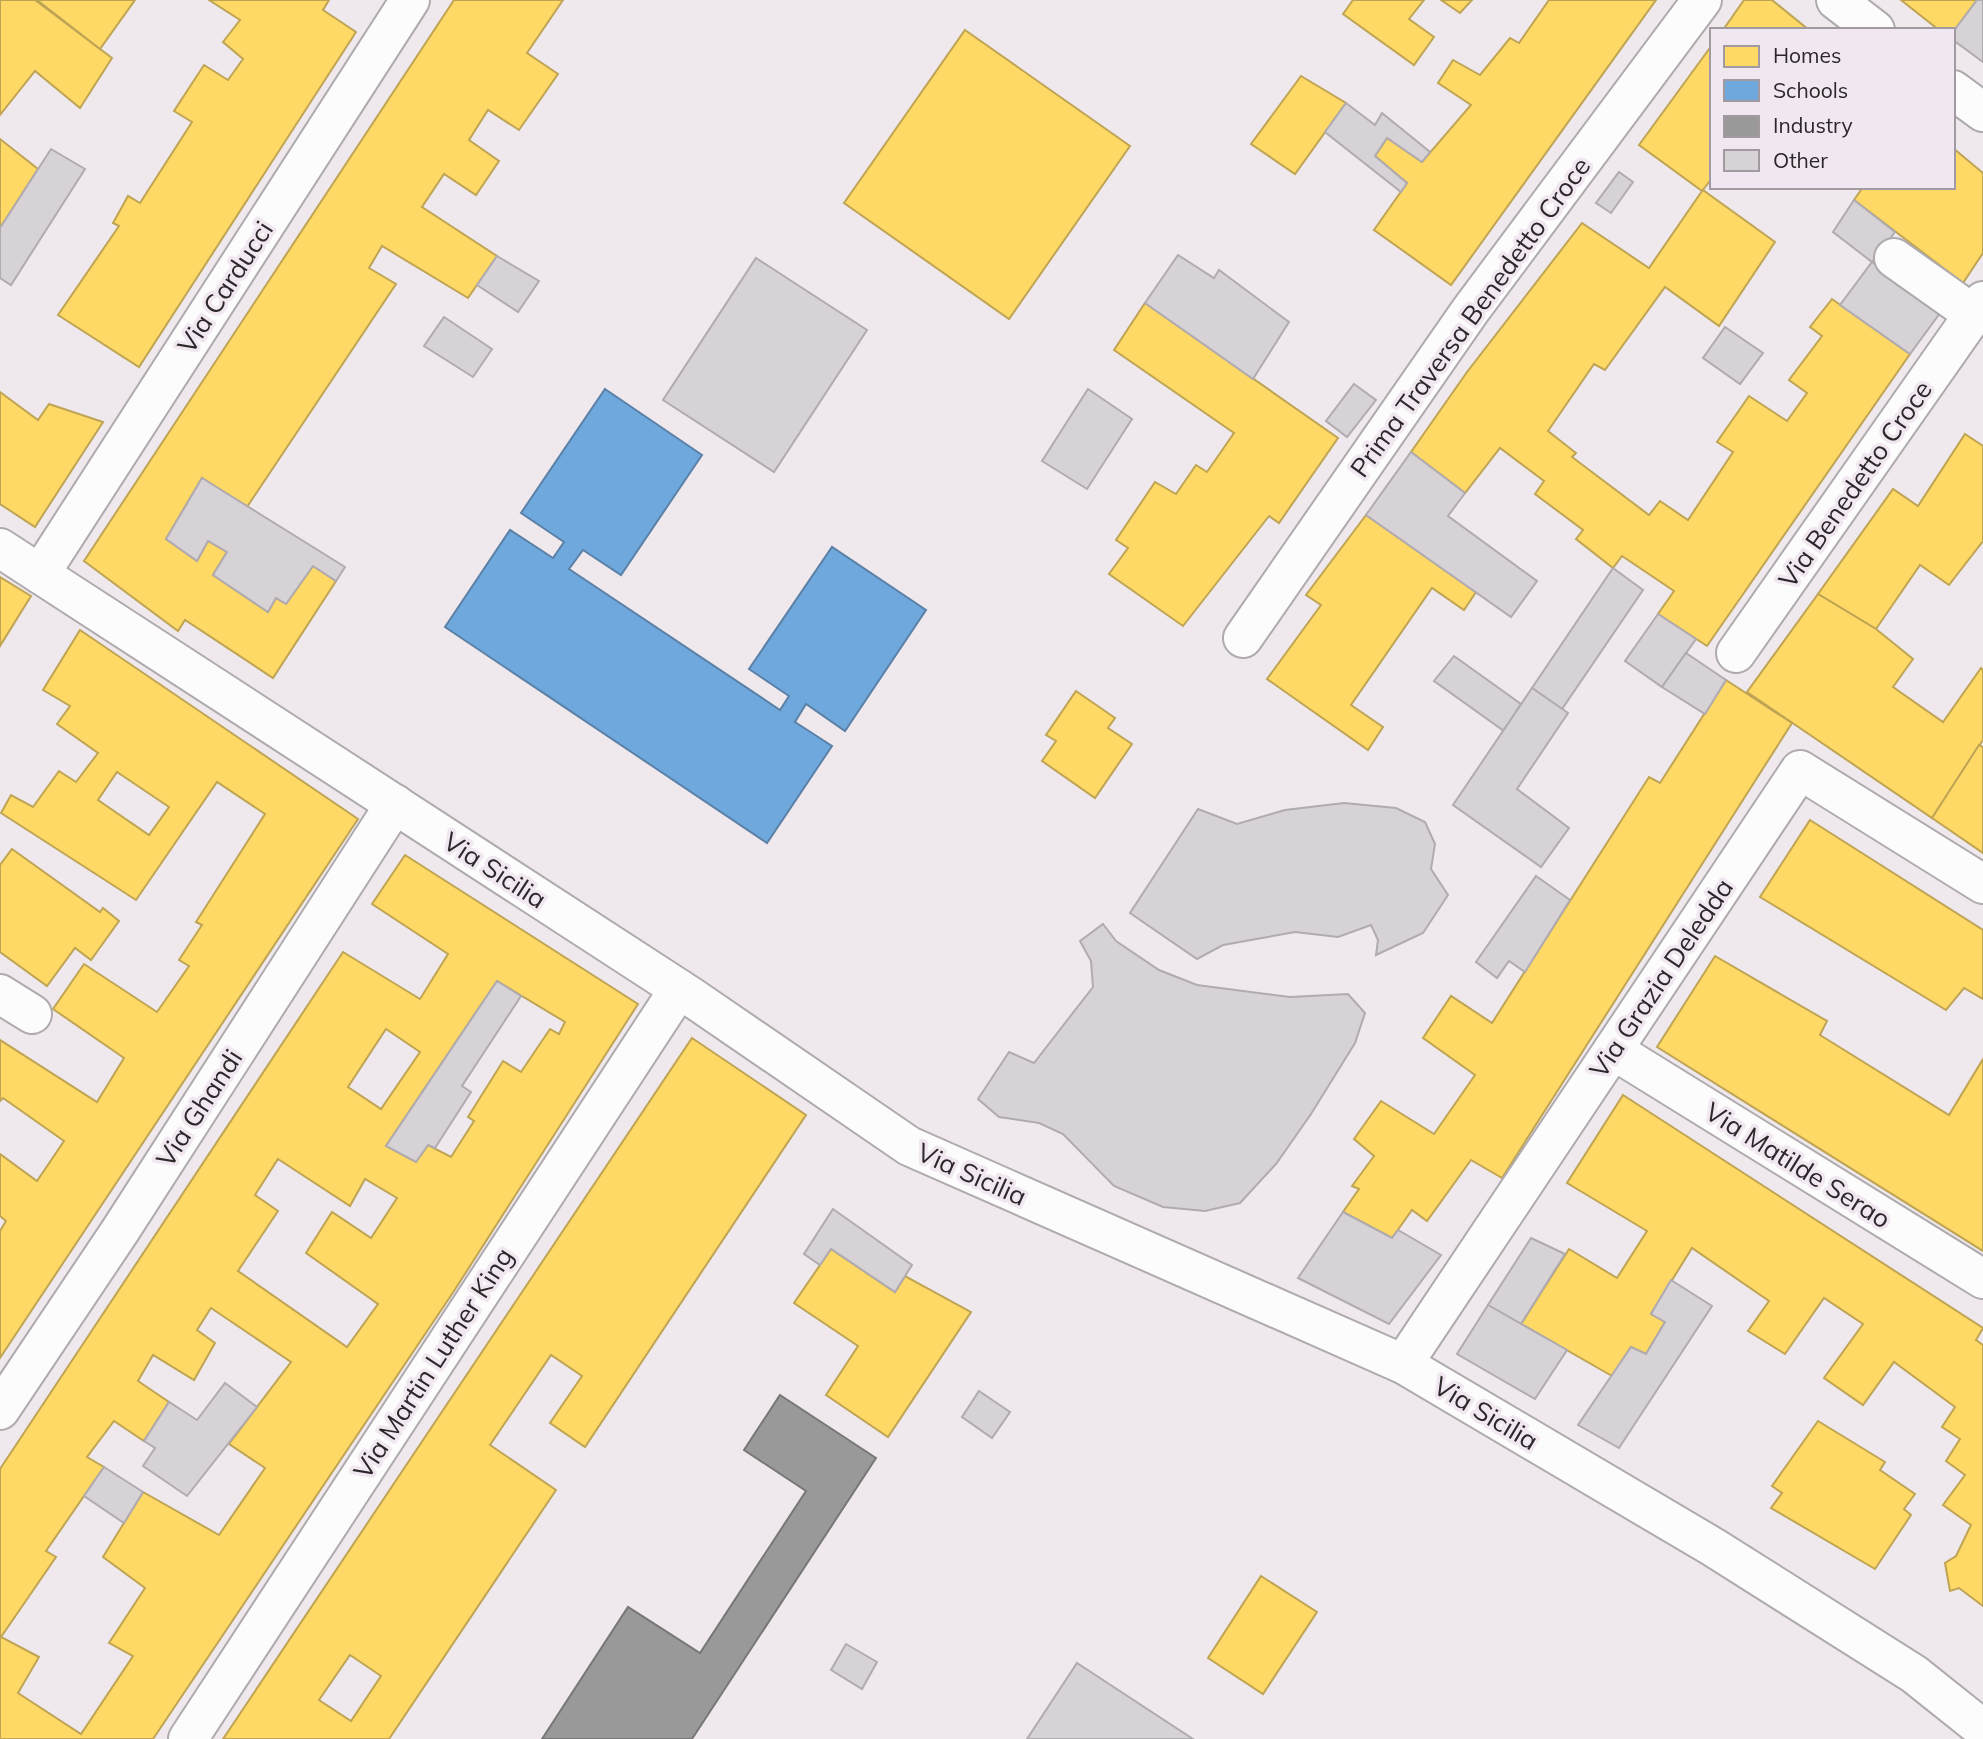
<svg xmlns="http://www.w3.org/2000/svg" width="1983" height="1739" viewBox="0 0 1983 1739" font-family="Mulish,sans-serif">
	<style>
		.homes { fill: #ffd966; stroke: #bfa454; stroke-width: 2; fill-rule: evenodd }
		.schools { fill: #6fa8dc; stroke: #5b81a7; stroke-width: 2 }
		.industry { fill: #999; stroke: #787778; stroke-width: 2 }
		.building { fill: #d7d2d6; stroke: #b0abaf; stroke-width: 2 }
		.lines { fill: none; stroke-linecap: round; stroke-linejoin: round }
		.minor-casing { stroke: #aeaaae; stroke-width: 42 }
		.minor { stroke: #fdfcfc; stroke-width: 38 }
		.labels { text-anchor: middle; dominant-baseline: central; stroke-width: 7; stroke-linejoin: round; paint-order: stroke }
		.street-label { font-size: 26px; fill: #2b272a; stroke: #f1e7f0 }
	</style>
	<rect width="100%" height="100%" fill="#efe9ee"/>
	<g class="homes">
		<polygon points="0,0 35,0 112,58 80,108 35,71 0,115"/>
		<polygon points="37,0 135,0 100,49"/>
		<polygon points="209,0 329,0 323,10 356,32 139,367 58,315 119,226 113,223 128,196 140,203 192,122 174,111 204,65 228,80 243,59 223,42 240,20"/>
		<polygon points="454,0 563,0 527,53 558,74 519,130 488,110 469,140 499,161 476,195 444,174 422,207 497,256 468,298 382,246 369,268 396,284 247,507 202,478 166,539 197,561 208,541 227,552 213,575 268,612 276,598 286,604 313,566 336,581 273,678 185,620 178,631 84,561"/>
		<polygon points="1353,0 1424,0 1409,19 1434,37 1414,65 1343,14"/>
		<polygon points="1441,0 1472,0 1460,13"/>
		<polygon points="1549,0 1656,0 1451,285 1374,230 1407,183 1375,156 1387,138 1422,162 1471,105 1438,83 1453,60 1480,75 1510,38 1519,43"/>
		<polygon points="1744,0 1772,0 1809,30 1723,30"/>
		<polygon points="1901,0 1977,0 1953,32 1939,30"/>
		<polygon points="965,30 1130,146 1009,319 844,203"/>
		<polygon points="1712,45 1712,178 1703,190 1775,242 1719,326 1665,287 1605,370 1594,364 1548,431 1576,453 1572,457 1649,515 1660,501 1688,520 1733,452 1717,442 1749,396 1787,421 1807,393 1789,380 1822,336 1810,327 1832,299 1910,354 1707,646 1658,614 1674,591 1622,556 1613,568 1576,539 1583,530 1535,494 1544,481 1500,448 1465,493 1411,452 1467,372 1582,223 1649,268 1702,191 1639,145"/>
		<polygon points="1301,76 1346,103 1295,174 1251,144"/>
		<polygon points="0,139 38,169 0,228"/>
		<polygon points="1953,148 1983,173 1983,253 1963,283 1854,200 1863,187 1953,187"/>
		<polygon points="1145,303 1338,438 1279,523 1269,516 1183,626 1109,574 1128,548 1116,540 1155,482 1176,494 1196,465 1207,472 1234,433 1114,350"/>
		<polygon points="0,392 38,420 49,404 103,422 35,527 0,504"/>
		<polygon points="1965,434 1983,446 1983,541 1949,585 1920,565 1876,629 1818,594 1893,489 1918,506"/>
		<polygon points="1366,515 1476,592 1464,610 1432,588 1351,705 1383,727 1368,750 1267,679 1321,605 1306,595"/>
		<polygon points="0,577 31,596 0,646"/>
		<polygon points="1818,594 1876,629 1913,659 1893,687 1943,722 1981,668 1983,670 1983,740 1932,818 1747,692"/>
		<path d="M80,630L358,819L0,1358V1231L6,1221L0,1216V1154L37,1181L64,1141L3,1098L0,1101V1040L97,1102L124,1058L53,1009L84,964L157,1012L189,966L179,960L202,925L196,922L265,814L217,782L136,900L1,813L11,795L33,807L59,771L76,782L98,753L57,724L70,706L43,690ZM117,772L169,807L149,835L98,800Z"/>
		<polygon points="1726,680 1792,723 1502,1178 1471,1160 1427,1221 1412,1210 1392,1238 1343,1212 1359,1189 1352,1186 1374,1156 1354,1139 1381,1101 1434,1134 1475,1075 1423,1038 1451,996 1492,1023 1649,777 1660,783"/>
		<polygon points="1076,691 1115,718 1108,728 1132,744 1095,798 1042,761 1056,741 1046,735"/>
		<polygon points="1979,745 1983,747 1983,853 1932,818"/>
		<polygon points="1810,820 1983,930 1983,999 1964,988 1946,1010 1760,897"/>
		<polygon points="12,849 100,912 103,908 119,921 91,960 75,948 47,986 0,952 0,865"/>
		<path d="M405,855L638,1004L454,1291L153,1739H0V1469L343,952L420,999L448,954L372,904ZM497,981L565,1022L559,1034L550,1029L521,1072L503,1061L468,1117L474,1121L451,1157L428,1145L416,1162L386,1146ZM386,1029L420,1052L381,1109L348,1087ZM278,1159L350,1206L365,1179L397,1198L371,1238L332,1212L306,1253L378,1304L347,1347L238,1271L278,1211L255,1195ZM211,1308L291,1362L229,1444L265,1468L219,1535L143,1492L103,1557L145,1588L109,1643L133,1656L81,1734L18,1693L39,1657L1,1637L56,1557L46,1551L104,1467L87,1457L114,1421L144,1441L169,1402L138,1381L153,1355L194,1380L215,1343L197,1330Z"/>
		<polygon points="1715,956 1827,1021 1820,1035 1949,1115 1983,1059 1983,1251 1657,1047"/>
		<path d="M692,1038L806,1115L585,1447L550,1423L582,1376L551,1355L490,1445L556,1490L389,1739H223ZM350,1655L381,1676L351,1721L319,1700Z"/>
		<polygon points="1623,1095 1983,1328 1976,1340 1983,1345 1983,1606 1959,1588 1950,1591 1945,1563 1956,1556 1971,1525 1943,1505 1965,1475 1946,1461 1960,1439 1942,1427 1955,1407 1894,1362 1863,1405 1824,1378 1863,1324 1824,1298 1785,1354 1748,1331 1769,1301 1692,1248 1651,1314 1665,1322 1646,1354 1631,1347 1612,1376 1521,1324 1569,1249 1617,1278 1647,1231 1567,1183"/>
		<polygon points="831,1249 895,1292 905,1276 971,1312 888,1437 826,1395 858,1346 794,1303"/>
		<polygon points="1818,1421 1885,1462 1880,1470 1915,1494 1904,1509 1911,1515 1875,1569 1771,1508 1782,1493 1772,1486"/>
		<polygon points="1261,1576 1317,1612 1263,1694 1208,1658"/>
	</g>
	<polygon class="schools" points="605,389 702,455 621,575 583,550 569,569 780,710 789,696 749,669 832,547 926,610 845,731 806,704 795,722 832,746 767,843 445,627 510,530 553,558 564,542 521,513"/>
	<polygon class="industry" points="780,1395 876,1458 692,1739 542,1739 628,1607 700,1653 806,1491 744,1450"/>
	<g class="building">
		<polygon points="1977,0 1983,0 1983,62 1953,40 1953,32"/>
		<polygon points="1346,103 1375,125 1382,113 1430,152 1422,162 1387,138 1375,156 1407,183 1401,192 1325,132"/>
		<polygon points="51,149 85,169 11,285 0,278 0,228"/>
		<polygon points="1619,172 1633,182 1611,213 1596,203"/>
		<polygon points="1854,200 1895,232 1872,262 1833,232"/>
		<polygon points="1178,255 1214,278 1219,270 1289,322 1253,379 1145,303"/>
		<polygon points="497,256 539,281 518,312 477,285"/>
		<polygon points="756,258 867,330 774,472 663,400"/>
		<polygon points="1872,262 1940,313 1910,354 1840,305"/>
		<polygon points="444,317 492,349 473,377 424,346"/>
		<polygon points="1725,327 1763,353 1740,384 1703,358"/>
		<polygon points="1354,384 1376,400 1347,437 1326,421"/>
		<polygon points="1088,389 1132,419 1087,489 1042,461"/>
		<polygon points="1411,452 1465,493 1448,516 1537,581 1511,617 1366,515"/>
		<polygon points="202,478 345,567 336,581 313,566 286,604 276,598 268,612 213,575 227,552 208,541 197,561 166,539"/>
		<polygon points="1613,568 1643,590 1562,709 1532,688"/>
		<polygon points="1658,614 1696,639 1662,687 1625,661"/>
		<polygon points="1686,653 1726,680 1705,714 1662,687"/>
		<polygon points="1454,656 1521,704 1504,731 1434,681"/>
		<polygon points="1532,688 1568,713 1517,789 1569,828 1541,867 1453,805"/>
		<polygon points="1344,803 1396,808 1425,822 1435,844 1431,869 1448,895 1423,933 1376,955 1378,940 1371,925 1338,937 1295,932 1223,945 1197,959 1130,913 1198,809 1237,824 1285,810"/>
		<polygon points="1536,876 1570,900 1525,972 1509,961 1497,978 1476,962"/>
		<polygon points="1103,924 1116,941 1159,970 1197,985 1290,997 1348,994 1365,1013 1355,1043 1311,1114 1276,1164 1240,1203 1205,1211 1163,1207 1114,1186 1063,1134 1039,1123 999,1117 978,1099 1009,1052 1034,1063 1093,987 1091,961 1080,941"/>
		<polygon points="497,981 521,996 462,1086 471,1092 435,1148 428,1145 416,1162 386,1146"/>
		<polygon points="833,1209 912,1265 895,1292 831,1249 820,1265 804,1254"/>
		<polygon points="1343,1212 1392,1238 1398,1230 1441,1255 1389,1324 1298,1278"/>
		<polygon points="1531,1238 1565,1254 1521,1324 1488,1305"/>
		<polygon points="1671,1280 1712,1306 1619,1448 1578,1425 1631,1347 1646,1354 1665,1322 1651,1314"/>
		<polygon points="1488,1305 1567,1350 1535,1399 1457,1354"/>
		<polygon points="225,1383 257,1407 187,1496 143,1466 155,1448 144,1441 169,1402 197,1420"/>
		<polygon points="979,1391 1010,1412 992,1438 962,1417"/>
		<polygon points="104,1467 143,1492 124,1523 84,1496"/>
		<polygon points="846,1644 877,1662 862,1689 831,1670"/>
		<polygon points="1077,1663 1193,1739 1027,1739"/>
	</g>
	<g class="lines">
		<defs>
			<g id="minor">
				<polyline points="1836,0 1875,30"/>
				<polyline points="1953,90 1983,112"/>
				<polyline points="1894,258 1973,314"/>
				<polyline points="0,548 690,996 909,1146 1403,1364 1713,1547 1914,1674 1983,1729"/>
				<polyline points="40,574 410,0"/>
				<polyline points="1243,638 1470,311 1702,0"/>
				<polyline points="1736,653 1983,301"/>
				<polyline points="0,994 32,1014"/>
				<polyline points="1613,1050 1983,1279"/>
				<polyline points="1403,1364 1800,770 1983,884"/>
				<polyline points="0,1410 120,1231 395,804"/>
				<polyline points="188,1739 679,989"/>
			</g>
		</defs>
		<use href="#minor" class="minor-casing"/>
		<use href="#minor" class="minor"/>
	</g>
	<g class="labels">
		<g class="street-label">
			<text transform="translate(225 287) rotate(-57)">Via Carducci</text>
			<text transform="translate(1470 317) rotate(-54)">Prima Traversa Benedetto Croce</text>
			<text transform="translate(1855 484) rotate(-55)">Via Benedetto Croce</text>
			<text transform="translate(495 870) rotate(33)">Via Sicilia</text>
			<text transform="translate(1661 978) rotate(-56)">Via Grazia Deledda</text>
			<text transform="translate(199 1108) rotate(-57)">Via Ghandi</text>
			<text transform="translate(1798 1165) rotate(32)">Via Matilde Serao</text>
			<text transform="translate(972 1174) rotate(24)">Via Sicilia</text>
			<text transform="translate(433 1363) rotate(-57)">Via Martin Luther King</text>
			<text transform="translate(1486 1413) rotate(31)">Via Sicilia</text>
		</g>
	</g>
	<rect x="1710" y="28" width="245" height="161" fill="#f1e7f0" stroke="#a29aa1" stroke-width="2"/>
	<rect x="1724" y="46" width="35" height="21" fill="#ffd966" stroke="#a29aa1" stroke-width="2"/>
	<text x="1773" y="63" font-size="21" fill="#2b272a">Homes</text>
	<rect x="1724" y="80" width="35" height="21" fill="#6fa8dc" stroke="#a29aa1" stroke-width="2"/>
	<text x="1773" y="98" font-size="21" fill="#2b272a">Schools</text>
	<rect x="1724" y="116" width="35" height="21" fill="#999999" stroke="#a29aa1" stroke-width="2"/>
	<text x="1773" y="133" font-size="21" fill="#2b272a">Industry</text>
	<rect x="1724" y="150" width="35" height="21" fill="#d7d2d6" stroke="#a29aa1" stroke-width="2"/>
	<text x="1773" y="168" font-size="21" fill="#2b272a">Other</text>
</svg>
